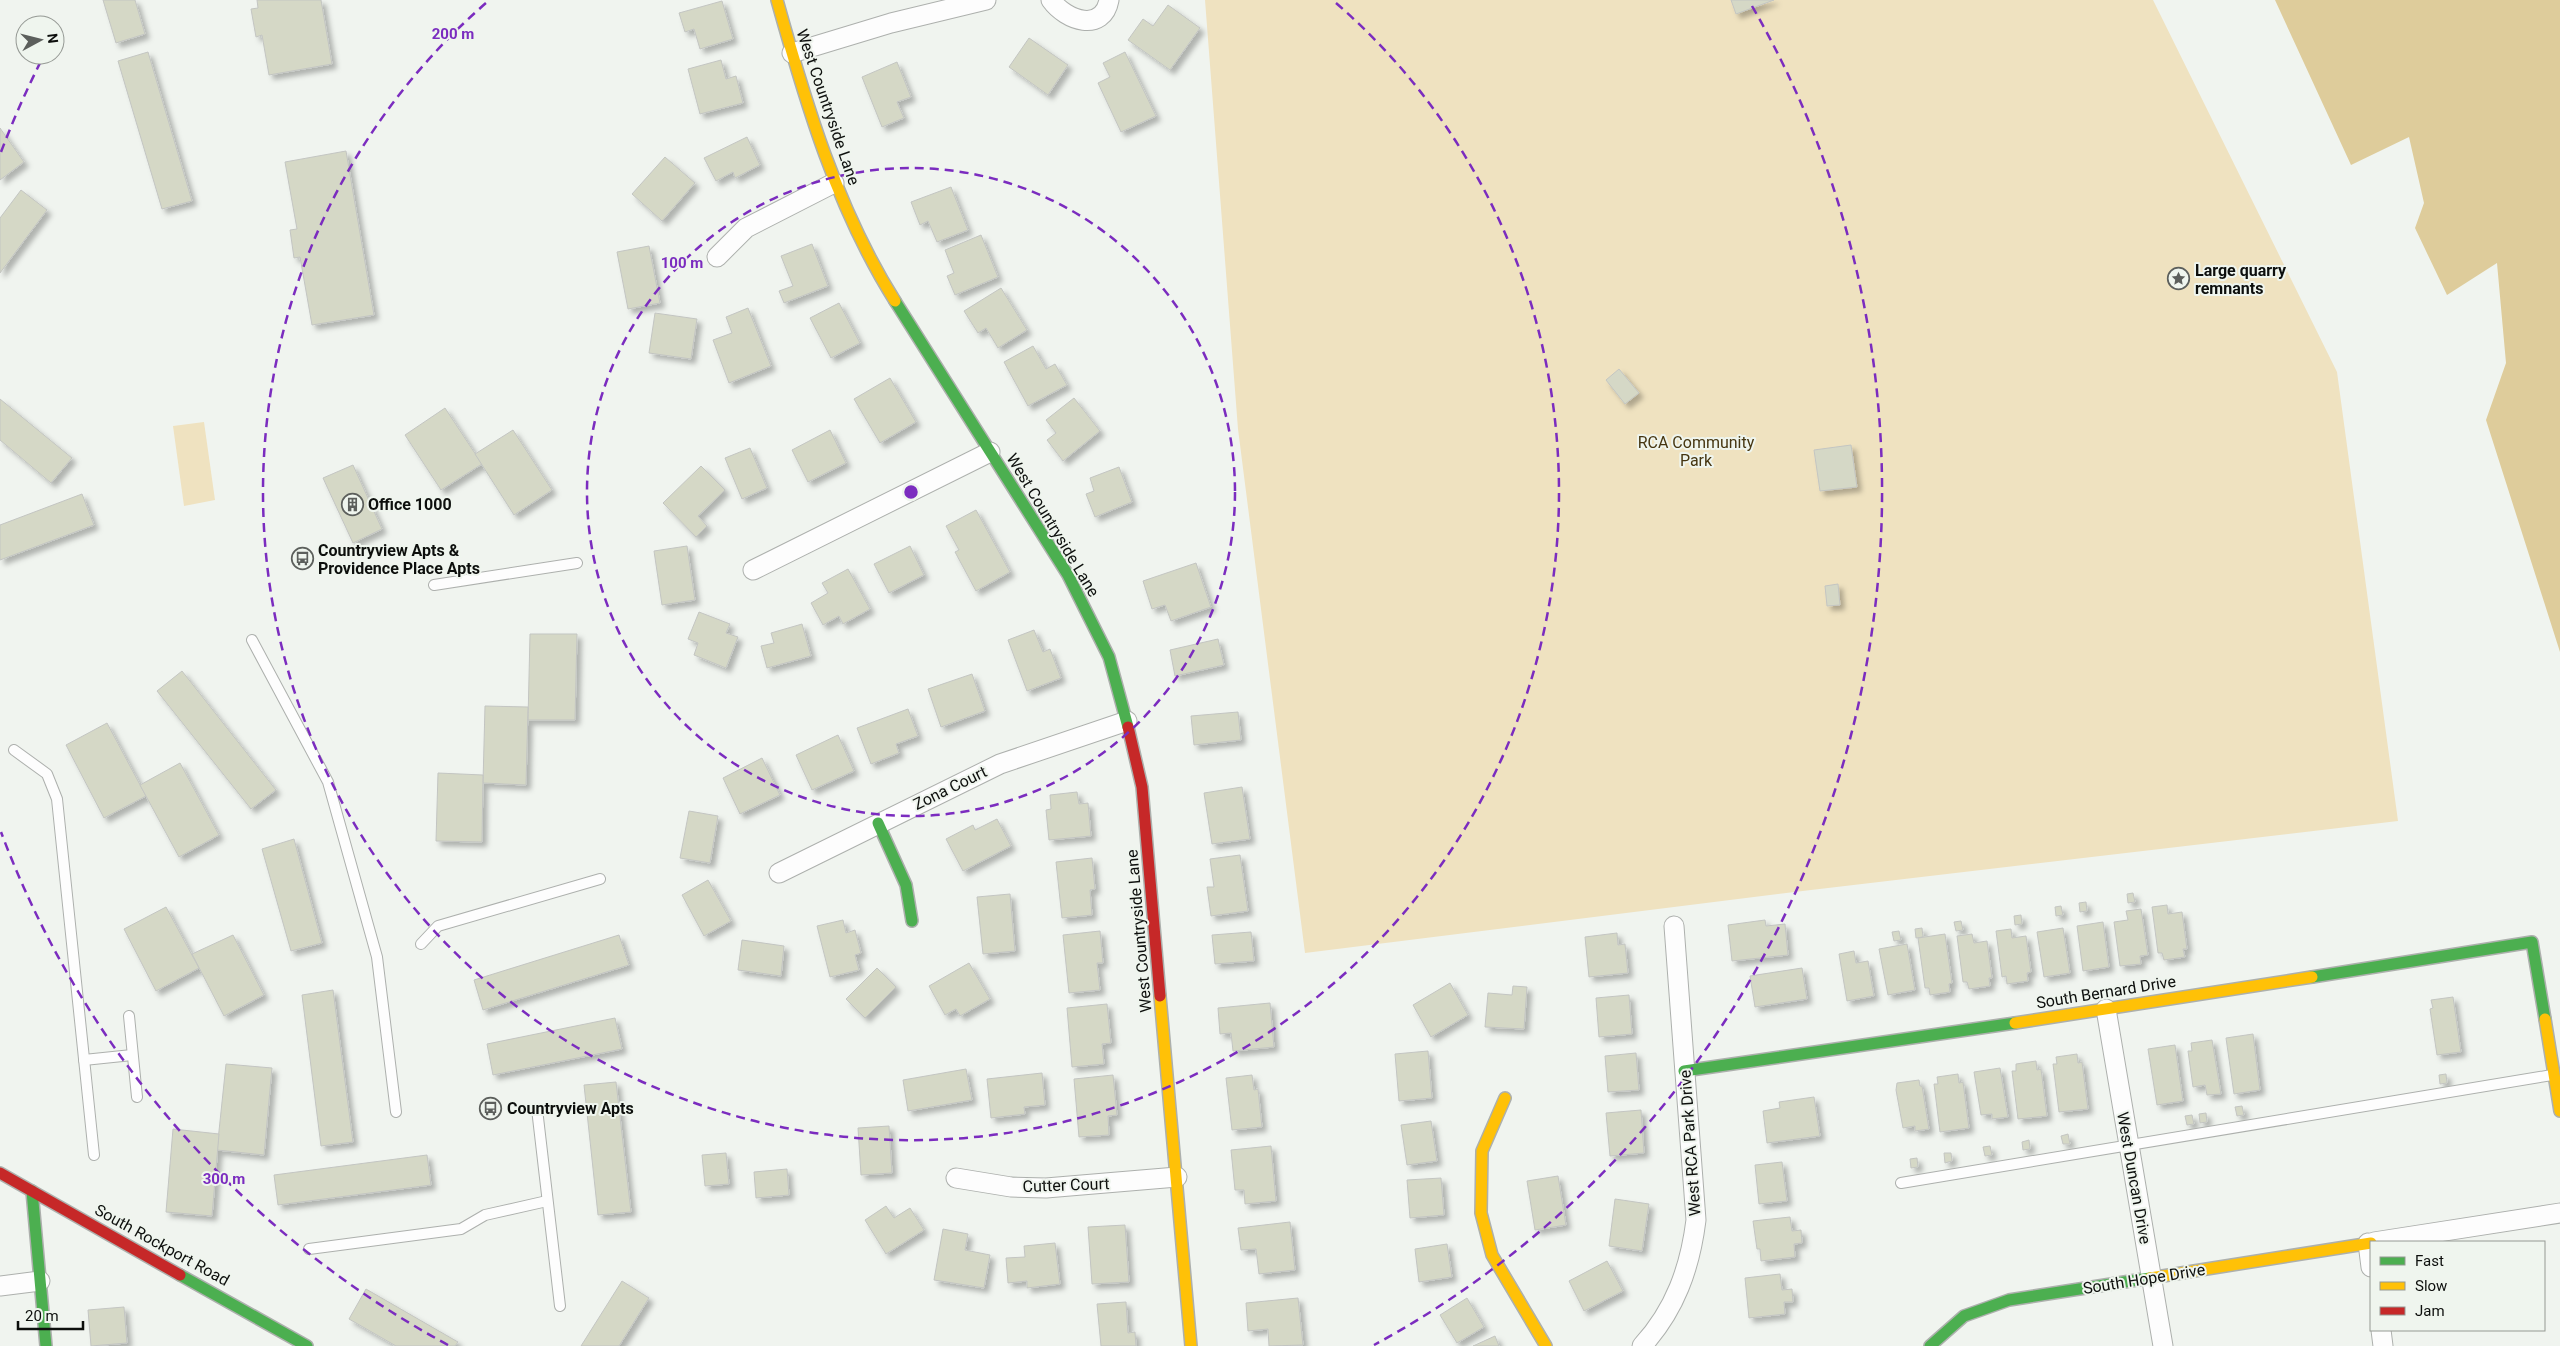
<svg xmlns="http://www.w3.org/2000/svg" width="2560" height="1346" viewBox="0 0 2560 1346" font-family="Roboto,sans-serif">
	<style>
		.green { fill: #efe2c0 }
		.forest { fill: #decc9b }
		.building { fill: #d5d8c6; stroke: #c3c5c2; filter: url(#shadow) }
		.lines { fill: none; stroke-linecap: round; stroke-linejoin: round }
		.lane-casing { stroke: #adb0ad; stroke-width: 12 }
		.street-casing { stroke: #adb0ad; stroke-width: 21 }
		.fast-casing { stroke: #adb0ad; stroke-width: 14 }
		.slow-casing { stroke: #adb0ad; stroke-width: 14 }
		.jam-casing { stroke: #adb0ad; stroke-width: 14 }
		.lane { stroke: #fdfdfd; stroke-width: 10 }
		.street { stroke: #fdfdfd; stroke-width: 19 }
		.fast { stroke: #4caf50; stroke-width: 11 }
		.slow { stroke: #ffc107; stroke-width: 11 }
		.jam { stroke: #c62828; stroke-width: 11 }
		.ring { fill: none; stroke: #7b2cbf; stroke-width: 2.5; stroke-dasharray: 9 6 }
		.labels { text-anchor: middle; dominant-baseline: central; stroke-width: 4; stroke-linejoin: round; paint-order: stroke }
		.street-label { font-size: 16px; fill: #0d0f0d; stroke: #eff5ee }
		.poi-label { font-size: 16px; font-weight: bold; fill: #0d0f0d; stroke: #eff5ee; text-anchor: start }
		.park-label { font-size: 16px; fill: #463611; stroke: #eff5ee }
		.centre { fill: #7b2cbf; stroke: #eff5ee; stroke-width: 2.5 }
		.ring-label { font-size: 15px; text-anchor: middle; font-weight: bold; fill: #7b2cbf; stroke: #eff5ee; stroke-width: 4; stroke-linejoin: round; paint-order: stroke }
	</style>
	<defs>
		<filter id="shadow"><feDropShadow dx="4.5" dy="4.5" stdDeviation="2.5" flood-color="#0004"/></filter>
	</defs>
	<rect width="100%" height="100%" fill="#f0f4ef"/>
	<g class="green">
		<polygon points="1205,0 2153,0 2337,372 2398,821 1811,890 1305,953 1238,429"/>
		<polygon points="204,422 215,500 184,506 173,426"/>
	</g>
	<polygon class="forest" points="2275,0 2560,0 2560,652 2486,420 2506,363 2497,263 2447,295 2415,228 2424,203 2409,137 2351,165"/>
	<g class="building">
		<polygon points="103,0 135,0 145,34 116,43"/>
		<polygon points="257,0 321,0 332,64 269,75 262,35 256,37 251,9 258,8"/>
		<polygon points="1731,0 1774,0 1736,14"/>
		<polygon points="722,1 733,39 700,49 694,29 685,32 679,13"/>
		<polygon points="1168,5 1200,28 1170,70 1128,40 1143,19 1153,26"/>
		<polygon points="1029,38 1068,65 1048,95 1009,67"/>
		<polygon points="148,52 192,201 162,209 118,61"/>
		<polygon points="1125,52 1156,116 1121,132 1098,83 1110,77 1103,63"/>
		<polygon points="721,60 726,79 736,76 743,103 700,114 688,69"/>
		<polygon points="897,62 911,97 897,102 904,118 882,127 862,77"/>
		<polygon points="0,128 24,162 0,180"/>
		<polygon points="747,137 760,165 735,178 733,172 716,181 704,158"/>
		<polygon points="346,151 374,315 312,325 300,257 294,258 290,230 297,229 285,162"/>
		<polygon points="665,157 695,183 662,221 632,194"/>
		<polygon points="951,187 968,230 937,242 928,221 920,225 911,202"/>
		<polygon points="21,190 47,210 0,273 0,218"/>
		<polygon points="981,235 998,277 955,295 947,276 954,273 945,250"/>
		<polygon points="812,244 828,286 784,303 779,291 793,286 781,256"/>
		<polygon points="649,246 660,303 628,309 617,252"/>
		<polygon points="1001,288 1027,330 998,348 986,328 978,333 964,311"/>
		<polygon points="839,303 860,343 831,358 810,318"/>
		<polygon points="748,308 771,366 729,383 713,340 732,333 726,317"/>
		<polygon points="655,313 697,319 691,359 649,353"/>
		<polygon points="1033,346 1046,369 1055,364 1067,385 1028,406 1004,362"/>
		<polygon points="1619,369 1639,393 1625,404 1606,380"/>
		<polygon points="890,378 916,422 880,443 854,399"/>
		<polygon points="1074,398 1100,431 1063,461 1047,440 1056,433 1046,420"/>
		<polygon points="0,399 72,458 51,483 0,440"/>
		<polygon points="445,408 482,464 441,490 405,435"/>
		<polygon points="513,430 552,490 514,515 475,454"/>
		<polygon points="830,430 846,463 808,482 792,450"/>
		<polygon points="1851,445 1857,487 1820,491 1814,450"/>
		<polygon points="750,448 767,488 742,499 725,458"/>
		<polygon points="353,465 382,529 353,543 323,478"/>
		<polygon points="701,466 725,490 698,516 707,526 696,537 663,503"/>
		<polygon points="1119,467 1132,502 1095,517 1086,494 1094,491 1090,478"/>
		<polygon points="82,494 94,525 0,560 0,525"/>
		<polygon points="976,510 1010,572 976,591 955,552 959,550 946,526"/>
		<polygon points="687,546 695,600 662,605 654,551"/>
		<polygon points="910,546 924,575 889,593 874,564"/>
		<polygon points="1196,563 1211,607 1171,621 1165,605 1152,609 1143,581"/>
		<polygon points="848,569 870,609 843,624 839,616 823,625 811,603 828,593 822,583"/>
		<polygon points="1838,584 1840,605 1827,606 1825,586"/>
		<polygon points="699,612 730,624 726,633 738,637 726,668 694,655 698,643 688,639"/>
		<polygon points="802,624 811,656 767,668 761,646 774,643 771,633"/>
		<polygon points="1034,630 1043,652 1050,649 1061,678 1027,691 1008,640"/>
		<polygon points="530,634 577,634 575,720 528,720"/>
		<polygon points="1218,639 1224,665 1175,676 1170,650"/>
		<polygon points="182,671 276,790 251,809 157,691"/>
		<polygon points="972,674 985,711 941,727 928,689"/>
		<polygon points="485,706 528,707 526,785 483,783"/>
		<polygon points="908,709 918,736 896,744 899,753 871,764 857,728"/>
		<polygon points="1238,712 1241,740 1194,745 1191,716"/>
		<polygon points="107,723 146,796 104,818 66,745"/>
		<polygon points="838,735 854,771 812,790 796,755"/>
		<polygon points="762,758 780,795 740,814 723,778"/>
		<polygon points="180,763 219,835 179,857 140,785"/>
		<polygon points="438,773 483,775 482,842 436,841"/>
		<polygon points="1242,787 1250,839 1212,844 1204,793"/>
		<polygon points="1077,792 1079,804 1088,803 1091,836 1049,840 1046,810 1051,809 1050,795"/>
		<polygon points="689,811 718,816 710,863 680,858"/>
		<polygon points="997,819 1011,846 963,871 946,839 973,825 975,830"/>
		<polygon points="294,839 322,943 291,951 262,849"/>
		<polygon points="1240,855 1248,911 1211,916 1207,887 1214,887 1210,859"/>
		<polygon points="1092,858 1095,889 1090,890 1092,915 1062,918 1056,862"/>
		<polygon points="708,880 731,921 704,936 682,895"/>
		<polygon points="2133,893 2135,902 2128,903 2127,894"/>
		<polygon points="1010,894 1015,951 983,954 977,897"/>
		<polygon points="2086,902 2087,911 2080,912 2079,903"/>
		<polygon points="2167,905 2168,914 2182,912 2187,949 2183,949 2185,957 2164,960 2162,953 2158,953 2152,907"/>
		<polygon points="2061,906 2063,915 2056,916 2055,907"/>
		<polygon points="166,907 199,968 156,991 124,929"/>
		<polygon points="2141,909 2148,955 2140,956 2141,964 2120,966 2114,922 2128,920 2126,911"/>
		<polygon points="2021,915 2022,924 2015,925 2014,916"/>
		<polygon points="843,920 846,933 855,930 861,953 855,955 859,970 830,977 817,926"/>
		<polygon points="1765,920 1766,926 1785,924 1788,955 1732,961 1728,925"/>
		<polygon points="1961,921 1963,930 1956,931 1954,922"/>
		<polygon points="2103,922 2109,967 2083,971 2077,926"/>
		<polygon points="1922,928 1923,937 1916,938 1915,929"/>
		<polygon points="2063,928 2070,973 2044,977 2037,932"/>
		<polygon points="2011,929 2012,938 2026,936 2031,972 2027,973 2028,981 2007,984 2006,976 2002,977 1996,931"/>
		<polygon points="1100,931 1103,963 1097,963 1100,990 1069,993 1063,935"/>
		<polygon points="1899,931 1901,940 1894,941 1892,932"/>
		<polygon points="1251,932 1254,961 1215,964 1212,935"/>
		<polygon points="1617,933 1618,945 1625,944 1628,973 1589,977 1585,937"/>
		<polygon points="1945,934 1952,983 1949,984 1950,992 1930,995 1929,988 1925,988 1918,938"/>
		<polygon points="1972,934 1974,943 1987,941 1992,978 1989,978 1990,986 1969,989 1967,982 1963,982 1957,936"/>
		<polygon points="233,935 264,995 224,1016 192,954"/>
		<polygon points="619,935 629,965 483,1010 474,980"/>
		<polygon points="742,940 784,946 781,976 738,970"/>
		<polygon points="1907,944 1915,990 1888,995 1879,949"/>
		<polygon points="1854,951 1856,963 1868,961 1874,996 1847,1001 1839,954"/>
		<polygon points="969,963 990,999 960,1016 956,1009 945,1015 929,986"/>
		<polygon points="877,968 896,987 865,1018 846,999"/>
		<polygon points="1802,968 1807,999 1755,1007 1750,976"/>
		<polygon points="1450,983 1468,1015 1431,1037 1413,1005"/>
		<polygon points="1513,986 1527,987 1524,1029 1485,1027 1488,993 1512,995"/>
		<polygon points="333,990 353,1142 321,1146 302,995"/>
		<polygon points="1629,995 1632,1034 1599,1037 1596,998"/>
		<polygon points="2453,997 2461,1052 2437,1055 2430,1009 2433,1008 2431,1000"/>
		<polygon points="1270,1003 1274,1047 1233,1051 1231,1033 1220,1034 1218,1008"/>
		<polygon points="1107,1004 1111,1043 1102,1044 1104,1064 1072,1067 1067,1008"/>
		<polygon points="615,1018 622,1049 493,1075 487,1044"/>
		<polygon points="2253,1034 2260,1090 2234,1094 2226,1038"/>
		<polygon points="2212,1040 2221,1094 2207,1095 2205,1085 2193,1087 2188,1051 2192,1051 2191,1043"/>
		<polygon points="2175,1045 2183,1101 2157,1105 2148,1049"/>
		<polygon points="1428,1051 1432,1098 1399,1101 1395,1054"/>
		<polygon points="1636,1053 1639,1090 1608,1092 1605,1056"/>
		<polygon points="2077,1054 2078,1063 2082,1062 2088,1109 2059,1112 2053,1064 2057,1064 2056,1057"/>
		<polygon points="2036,1061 2037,1070 2041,1069 2047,1116 2018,1119 2012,1071 2016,1071 2016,1064"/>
		<polygon points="226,1064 272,1068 264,1155 217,1150"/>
		<polygon points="2000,1068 2008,1117 1992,1119 1992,1114 1981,1115 1974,1072"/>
		<polygon points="966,1069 972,1100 908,1111 903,1080"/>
		<polygon points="1042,1073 1045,1105 1024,1107 1025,1114 991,1118 987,1079"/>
		<polygon points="1958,1074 1959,1083 1963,1082 1969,1128 1940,1132 1934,1084 1938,1084 1937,1077"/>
		<polygon points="2446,1074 2447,1083 2440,1084 2439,1075"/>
		<polygon points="1113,1075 1117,1115 1108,1116 1109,1135 1079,1137 1074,1079"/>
		<polygon points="1252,1075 1254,1090 1258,1089 1262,1127 1232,1130 1226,1078"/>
		<polygon points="1919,1080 1920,1086 1922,1086 1929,1129 1915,1131 1915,1126 1903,1128 1896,1090 1897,1083"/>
		<polygon points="616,1082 631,1212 598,1215 584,1085"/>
		<polygon points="1814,1097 1820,1136 1767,1143 1763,1111 1780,1108 1779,1102"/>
		<polygon points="2242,1106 2244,1115 2237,1116 2235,1107"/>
		<polygon points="1641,1110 1644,1153 1610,1156 1606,1113"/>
		<polygon points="2206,1113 2207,1122 2200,1123 2199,1114"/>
		<polygon points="2192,1115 2194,1124 2187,1125 2185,1116"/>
		<polygon points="1431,1121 1437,1161 1407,1165 1401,1125"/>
		<polygon points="889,1126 892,1173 861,1175 858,1128"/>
		<polygon points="173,1129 219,1134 212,1216 166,1212"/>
		<polygon points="2068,1134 2070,1144 2063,1144 2061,1136"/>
		<polygon points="2029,1140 2030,1149 2023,1150 2022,1142"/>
		<polygon points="1271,1146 1276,1201 1245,1204 1244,1190 1235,1190 1231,1150"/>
		<polygon points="1990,1146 1992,1155 1985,1156 1983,1147"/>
		<polygon points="726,1153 729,1184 705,1186 702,1155"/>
		<polygon points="1944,1153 1951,1153 1952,1161 1945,1163"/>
		<polygon points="427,1155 431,1185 278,1205 274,1175"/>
		<polygon points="1917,1158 1918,1167 1911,1168 1910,1159"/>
		<polygon points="1782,1162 1787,1201 1759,1204 1755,1165"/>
		<polygon points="787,1169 789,1195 756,1198 754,1172"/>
		<polygon points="1558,1176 1566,1225 1535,1230 1527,1181"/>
		<polygon points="1441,1178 1444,1215 1410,1218 1407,1180"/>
		<polygon points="1615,1199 1649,1204 1642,1251 1609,1246"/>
		<polygon points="886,1206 894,1218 910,1208 924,1230 886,1254 865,1220"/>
		<polygon points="1790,1217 1792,1231 1801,1230 1802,1243 1794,1244 1795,1257 1761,1261 1760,1249 1757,1249 1753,1221"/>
		<polygon points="1290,1222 1295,1270 1259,1274 1256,1249 1241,1250 1238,1228"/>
		<polygon points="1125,1225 1129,1282 1092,1284 1088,1227"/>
		<polygon points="943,1229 968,1234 965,1250 990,1255 984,1288 934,1280"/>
		<polygon points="1055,1243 1060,1284 1027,1288 1027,1281 1008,1283 1006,1258 1025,1257 1024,1246"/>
		<polygon points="1447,1244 1452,1277 1419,1282 1415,1249"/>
		<polygon points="1607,1261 1623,1291 1584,1311 1569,1281"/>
		<polygon points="1780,1274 1782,1290 1792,1289 1793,1302 1784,1302 1785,1314 1749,1318 1745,1278"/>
		<polygon points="622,1281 649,1298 619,1346 581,1346"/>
		<polygon points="366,1289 458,1342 455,1346 396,1346 349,1319"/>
		<polygon points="1298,1298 1303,1345 1269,1346 1268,1329 1248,1331 1246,1303"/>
		<polygon points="1467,1298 1484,1327 1457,1343 1440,1315"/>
		<polygon points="1126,1302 1128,1333 1135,1332 1136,1346 1101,1346 1097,1304"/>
		<polygon points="124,1307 127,1343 91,1346 88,1310"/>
		<polygon points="1495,1336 1499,1346 1473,1346"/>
	</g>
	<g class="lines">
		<defs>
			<g id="lane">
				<polyline points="434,585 577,563"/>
				<polyline points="252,640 328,782 377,957 396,1112"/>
				<polyline points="14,750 47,774 57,799 94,1155"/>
				<polyline points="421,944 438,926 600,879"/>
				<polyline points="129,1016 137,1097"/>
				<polyline points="84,1060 132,1055"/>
				<polyline points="537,1109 560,1306"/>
				<polyline points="1901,1183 2552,1075"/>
				<polyline points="309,1249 461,1229 485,1215 547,1201"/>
			</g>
			<g id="street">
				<path d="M1051,0C1066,21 1103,33 1109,0"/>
				<polyline points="792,53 891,23 986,0"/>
				<polyline points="717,257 746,228 834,183"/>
				<polyline points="753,570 990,452"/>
				<polyline points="779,873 1000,764 1127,721"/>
				<polyline points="2106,1009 2163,1346"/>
				<polyline points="956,1178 1011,1187 1046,1188 1177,1177"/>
				<polyline points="2374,1242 2560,1213"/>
				<polyline points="2368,1243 2371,1267"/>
				<polyline points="0,1286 40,1281"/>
				<polyline points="2381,1330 2383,1346"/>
				<path d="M1642,1346C1675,1310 1690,1268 1696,1220L1674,926"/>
			</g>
			<g id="fast">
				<polyline points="895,301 1068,575 1109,657 1128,727"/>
				<polyline points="878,823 906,885 912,921"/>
				<polyline points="2312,977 2532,942 2545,1019"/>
				<polyline points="1684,1071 2015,1023"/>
				<polyline points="32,1191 46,1346"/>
				<polyline points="180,1275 307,1346"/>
				<polyline points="1930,1346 1964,1316 2009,1300 2150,1278"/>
			</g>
			<g id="slow">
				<path d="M777,0C806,104 837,209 895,301"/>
				<polyline points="1160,996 1191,1346"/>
				<polyline points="2545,1019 2560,1111"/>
				<polyline points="2015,1023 2312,977"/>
				<polyline points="1505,1098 1482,1151 1481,1213 1492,1255 1546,1346"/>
				<polyline points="2150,1278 2371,1243"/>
			</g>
			<g id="jam">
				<polyline points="1128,727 1142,787 1160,996"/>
				<polyline points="0,1173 180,1275"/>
			</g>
		</defs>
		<use href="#lane" class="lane-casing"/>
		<use href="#street" class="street-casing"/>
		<use href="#fast" class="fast-casing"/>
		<use href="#slow" class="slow-casing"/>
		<use href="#jam" class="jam-casing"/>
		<use href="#lane" class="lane"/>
		<use href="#street" class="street"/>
		<use href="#fast" class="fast"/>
		<use href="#slow" class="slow"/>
		<use href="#jam" class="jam"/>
	</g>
	<g class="ring">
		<circle cx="911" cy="492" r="324"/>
		<path d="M1336 3A648 648 0 1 1 486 3"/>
		<path d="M448 1345A971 971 0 0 1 1 832M1 152A971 971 0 0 1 42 59M1752 6A971 971 0 0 1 1374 1345"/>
	</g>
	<defs>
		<symbol id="sight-ring" viewBox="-11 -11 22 22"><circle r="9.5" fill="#eff5ee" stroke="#5c5f5c" stroke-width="1.5"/><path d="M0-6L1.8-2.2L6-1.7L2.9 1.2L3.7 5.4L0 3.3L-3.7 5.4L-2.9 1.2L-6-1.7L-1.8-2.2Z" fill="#5c5f5c"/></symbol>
		<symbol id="building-ring" viewBox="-11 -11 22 22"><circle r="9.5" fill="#eff5ee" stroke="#5c5f5c" stroke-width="1.5"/><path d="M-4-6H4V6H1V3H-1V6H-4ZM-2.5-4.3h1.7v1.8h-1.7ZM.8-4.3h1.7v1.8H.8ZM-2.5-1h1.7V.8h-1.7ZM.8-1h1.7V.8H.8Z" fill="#5c5f5c"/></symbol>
		<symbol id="bus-ring" viewBox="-11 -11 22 22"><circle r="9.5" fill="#eff5ee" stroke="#5c5f5c" stroke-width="1.5"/><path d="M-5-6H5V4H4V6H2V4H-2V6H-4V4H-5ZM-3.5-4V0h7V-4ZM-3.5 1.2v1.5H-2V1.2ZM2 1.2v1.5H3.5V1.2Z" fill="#5c5f5c"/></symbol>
	</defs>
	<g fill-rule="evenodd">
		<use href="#sight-ring" x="2166" y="266" width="25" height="25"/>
		<use href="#building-ring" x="340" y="492" width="25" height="25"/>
		<use href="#bus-ring" x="290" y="546" width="25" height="25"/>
		<use href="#bus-ring" x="478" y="1096" width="25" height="25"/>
	</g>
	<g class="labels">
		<g class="street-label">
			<text transform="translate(828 107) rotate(71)">West Countryside Lane</text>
			<text transform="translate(1053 525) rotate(59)">West Countryside Lane</text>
			<text transform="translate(950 788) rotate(-26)">Zona Court</text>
			<text transform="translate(1139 931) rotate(-95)">West Countryside Lane</text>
			<text transform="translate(2106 992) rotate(-9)">South Bernard Drive</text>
			<text transform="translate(1690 1143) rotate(-94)">West RCA Park Drive</text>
			<text transform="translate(2134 1178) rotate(80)">West Duncan Drive</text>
			<text transform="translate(1066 1185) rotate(-2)">Cutter Court</text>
			<text transform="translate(162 1245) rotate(29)">South Rockport Road</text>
			<text transform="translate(2144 1279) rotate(-9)">South Hope Drive</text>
		</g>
		<g class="poi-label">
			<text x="2195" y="270">Large quarry<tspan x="2195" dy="18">remnants</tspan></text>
			<text x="368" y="504">Office 1000</text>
			<text x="318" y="550">Countryview Apts &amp;<tspan x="318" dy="18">Providence Place Apts</tspan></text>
			<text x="507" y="1108">Countryview Apts</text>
		</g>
		<g class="park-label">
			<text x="1696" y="442">RCA Community<tspan x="1696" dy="18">Park</tspan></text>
		</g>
	</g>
	<circle cx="911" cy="492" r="8" class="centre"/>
	<g class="ring-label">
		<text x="453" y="39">200 m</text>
		<text x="682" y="268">100 m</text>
		<text x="224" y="1184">300 m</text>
	</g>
	<rect x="2370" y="1241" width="175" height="90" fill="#eff5ee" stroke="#959994"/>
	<rect x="2380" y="1257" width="25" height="8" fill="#4caf50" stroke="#959994"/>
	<text x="2415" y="1266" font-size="15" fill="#0d0f0d">Fast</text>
	<rect x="2380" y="1282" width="25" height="8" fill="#ffc107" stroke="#959994"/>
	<text x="2415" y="1291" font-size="15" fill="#0d0f0d">Slow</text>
	<rect x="2380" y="1307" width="25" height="8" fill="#c62828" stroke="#959994"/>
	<text x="2415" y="1316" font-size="15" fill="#0d0f0d">Jam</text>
	<g transform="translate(40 40) rotate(83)"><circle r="24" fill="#eff5ee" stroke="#959994"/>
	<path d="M0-4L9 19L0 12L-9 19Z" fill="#5c5f5c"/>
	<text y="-8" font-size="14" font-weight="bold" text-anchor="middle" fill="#0d0f0d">N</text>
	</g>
	<path d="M18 1321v8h65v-8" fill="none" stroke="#0d0f0d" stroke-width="2.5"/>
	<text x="25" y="1321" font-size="15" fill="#0d0f0d" stroke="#eff5ee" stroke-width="4" paint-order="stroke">20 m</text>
</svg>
